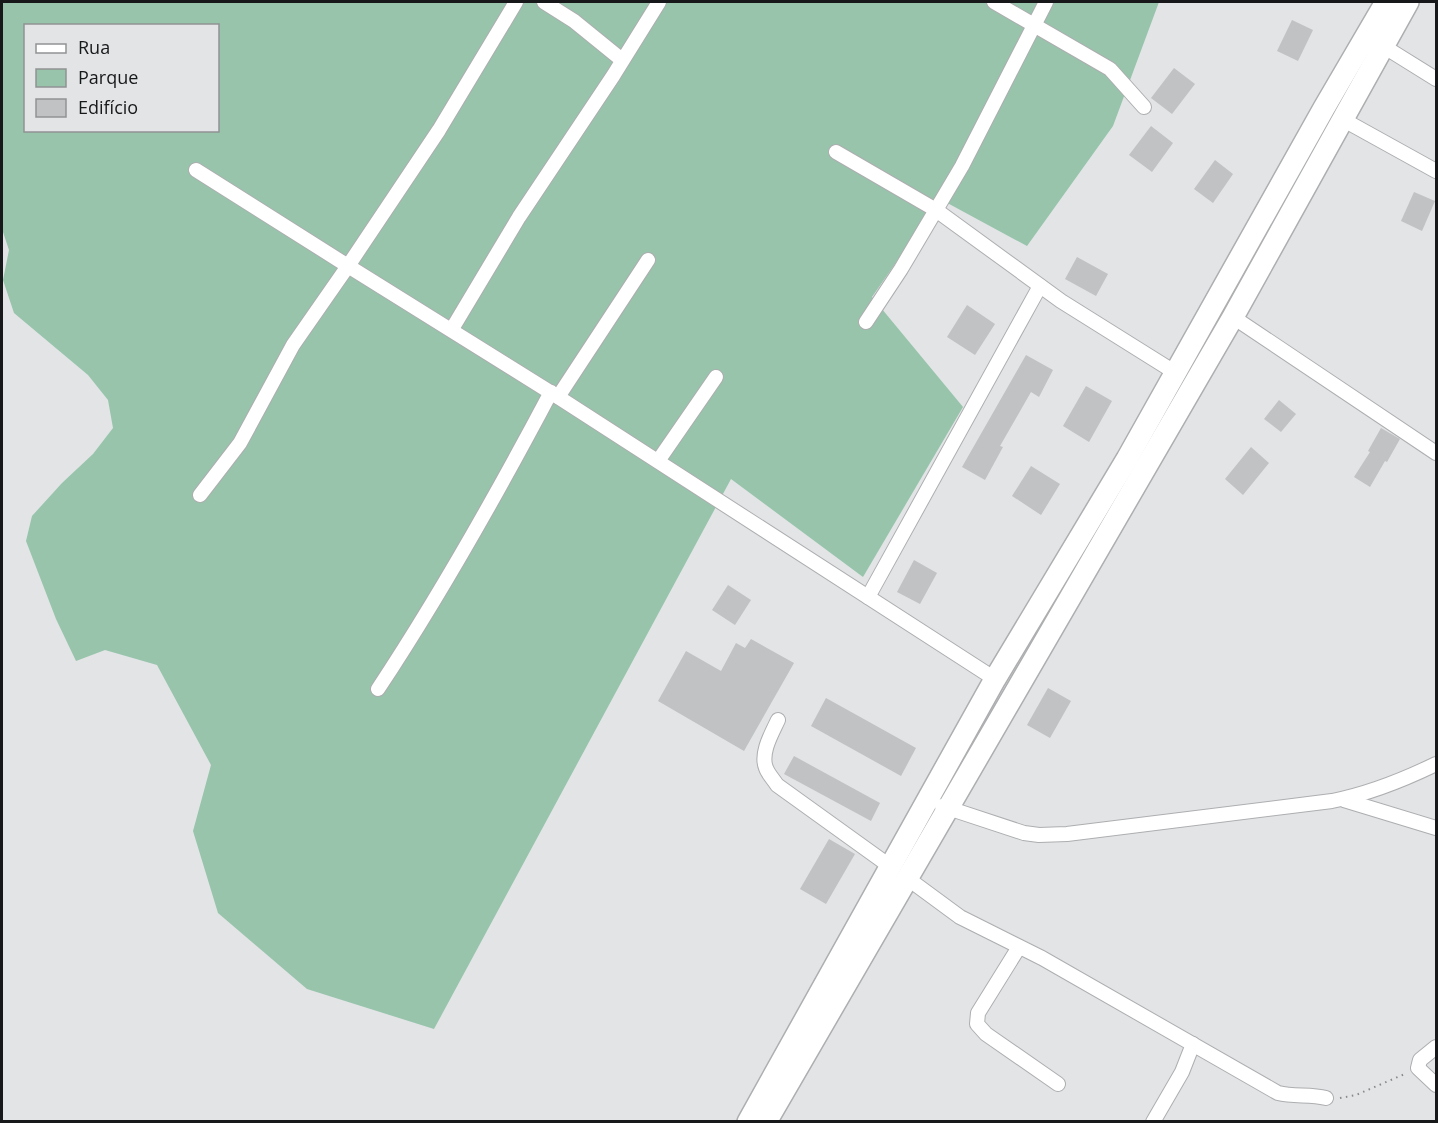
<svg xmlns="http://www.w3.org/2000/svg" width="1438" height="1123" viewBox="0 0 1438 1123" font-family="'Open Sans',sans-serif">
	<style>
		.green { fill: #97c4ab; fill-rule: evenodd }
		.building { fill: #c0c2c3 }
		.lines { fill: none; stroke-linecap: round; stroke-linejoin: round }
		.minor-casing { stroke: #adaeb0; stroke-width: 16 }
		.highway-casing { stroke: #adaeb0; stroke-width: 24 }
		.path { stroke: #88898b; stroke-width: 2; stroke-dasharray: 1.5 4.5; stroke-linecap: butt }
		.minor { stroke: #fff; stroke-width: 14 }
		.highway { stroke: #fff; stroke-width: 21 }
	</style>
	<rect width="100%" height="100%" fill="#e2e4e6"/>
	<path class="green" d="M2,2H1159L1113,126L1027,246L940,199L872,297L963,407L863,577L731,479L434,1029L307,989L218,913L193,831L211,765L157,665L105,650L76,661L56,619L26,541L32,516L62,483L93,454L113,428L108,400L88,375L14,313L3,280L9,250L2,229ZM26,26H218V130H26Z"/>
	<g class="building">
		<polygon points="1292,20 1313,30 1298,61 1277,51"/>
		<polygon points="1174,68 1195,84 1172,114 1151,98"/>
		<polygon points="1151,126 1173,143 1152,172 1129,155"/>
		<polygon points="1215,160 1233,174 1213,203 1194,189"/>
		<polygon points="1414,192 1435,201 1422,231 1401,221"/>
		<polygon points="1077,257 1108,274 1096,296 1065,279"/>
		<polygon points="967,305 995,324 975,355 947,337"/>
		<polygon points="1026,355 1053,370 1039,397 1031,392 1000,446 1003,447 985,480 962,467"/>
		<polygon points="1086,386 1112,401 1089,442 1063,426"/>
		<polygon points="1279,400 1296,414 1281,432 1264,419"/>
		<polygon points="1381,428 1400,439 1387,462 1385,461 1370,487 1354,477 1370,452 1368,451"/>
		<polygon points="1251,447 1269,463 1243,495 1225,479"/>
		<polygon points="1031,466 1060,484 1041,515 1012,496"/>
		<polygon points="914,560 937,573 920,604 897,592"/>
		<polygon points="728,585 751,600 735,625 712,610"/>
		<polygon points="751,639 794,663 744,751 658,701 686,651 721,671 736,643 745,648"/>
		<polygon points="1048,688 1071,701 1050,738 1027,725"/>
		<polygon points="826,698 916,748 901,776 811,726"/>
		<polygon points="794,756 880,803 871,821 784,774"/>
		<polygon points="829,839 855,854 826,904 800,889"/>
	</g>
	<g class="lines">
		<defs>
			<g id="minor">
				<polyline points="516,2 439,130 348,266 558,397 995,679"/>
				<polyline points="544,2 574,21 622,60"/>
				<polyline points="994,2 1110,69 1144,107"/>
				<polyline points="1383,46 1436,79"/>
				<polyline points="1342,119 1436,171"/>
				<polyline points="836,152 936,210 1061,301 1176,373"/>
				<polyline points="196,170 348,266 293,345 240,443 200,495"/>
				<polyline points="1233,317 1436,453"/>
				<polyline points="866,322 901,269 962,166 1046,2"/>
				<polyline points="452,329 519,217 613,76 659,2"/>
				<polyline points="558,397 648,260"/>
				<polyline points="658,461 716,377"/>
				<polyline points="868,597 1040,286"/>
				<path d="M378,689C441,594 497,494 551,392"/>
				<path d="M778,720C772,733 760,753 766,768C768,774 774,780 777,785L891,867"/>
				<polyline points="1344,800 1436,828"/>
				<path d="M942,806L1024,833L1039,835L1067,834L1332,801C1368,794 1403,780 1436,764"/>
				<path d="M907,878L960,917L1042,958L1278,1093C1294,1097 1310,1094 1326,1098"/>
				<polyline points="1019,947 978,1013 977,1024 986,1034 1058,1084"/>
				<polyline points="1436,1047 1420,1060 1418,1068 1436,1085"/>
				<polyline points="1153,1122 1182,1072 1193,1044"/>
			</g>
			<g id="highway">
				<polyline points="748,1122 995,679 1127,459 1324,108 1386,2"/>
				<polyline points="766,1122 1233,317 1408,2"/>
			</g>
		</defs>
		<use href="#minor" class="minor-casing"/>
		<use href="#highway" class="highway-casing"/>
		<polyline class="path" points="1340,1098 1356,1095 1407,1073"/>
		<use href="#minor" class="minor"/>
		<use href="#highway" class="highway"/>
	</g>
	<rect width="1438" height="1123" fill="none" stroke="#171819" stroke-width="6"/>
	<rect x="24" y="24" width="195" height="108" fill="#e2e4e6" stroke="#919294" stroke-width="1.5"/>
	<rect x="36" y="44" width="30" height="9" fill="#ffffff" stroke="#919294" stroke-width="1.5"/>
	<text x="78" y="54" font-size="18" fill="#171819">Rua</text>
	<rect x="36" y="69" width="30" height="18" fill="#97c4ab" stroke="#919294" stroke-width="1.5"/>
	<text x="78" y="84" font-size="18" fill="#171819">Parque</text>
	<rect x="36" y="99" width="30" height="18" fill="#c0c2c3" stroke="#919294" stroke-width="1.5"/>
	<text x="78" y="114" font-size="18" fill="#171819">Edifício</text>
</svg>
